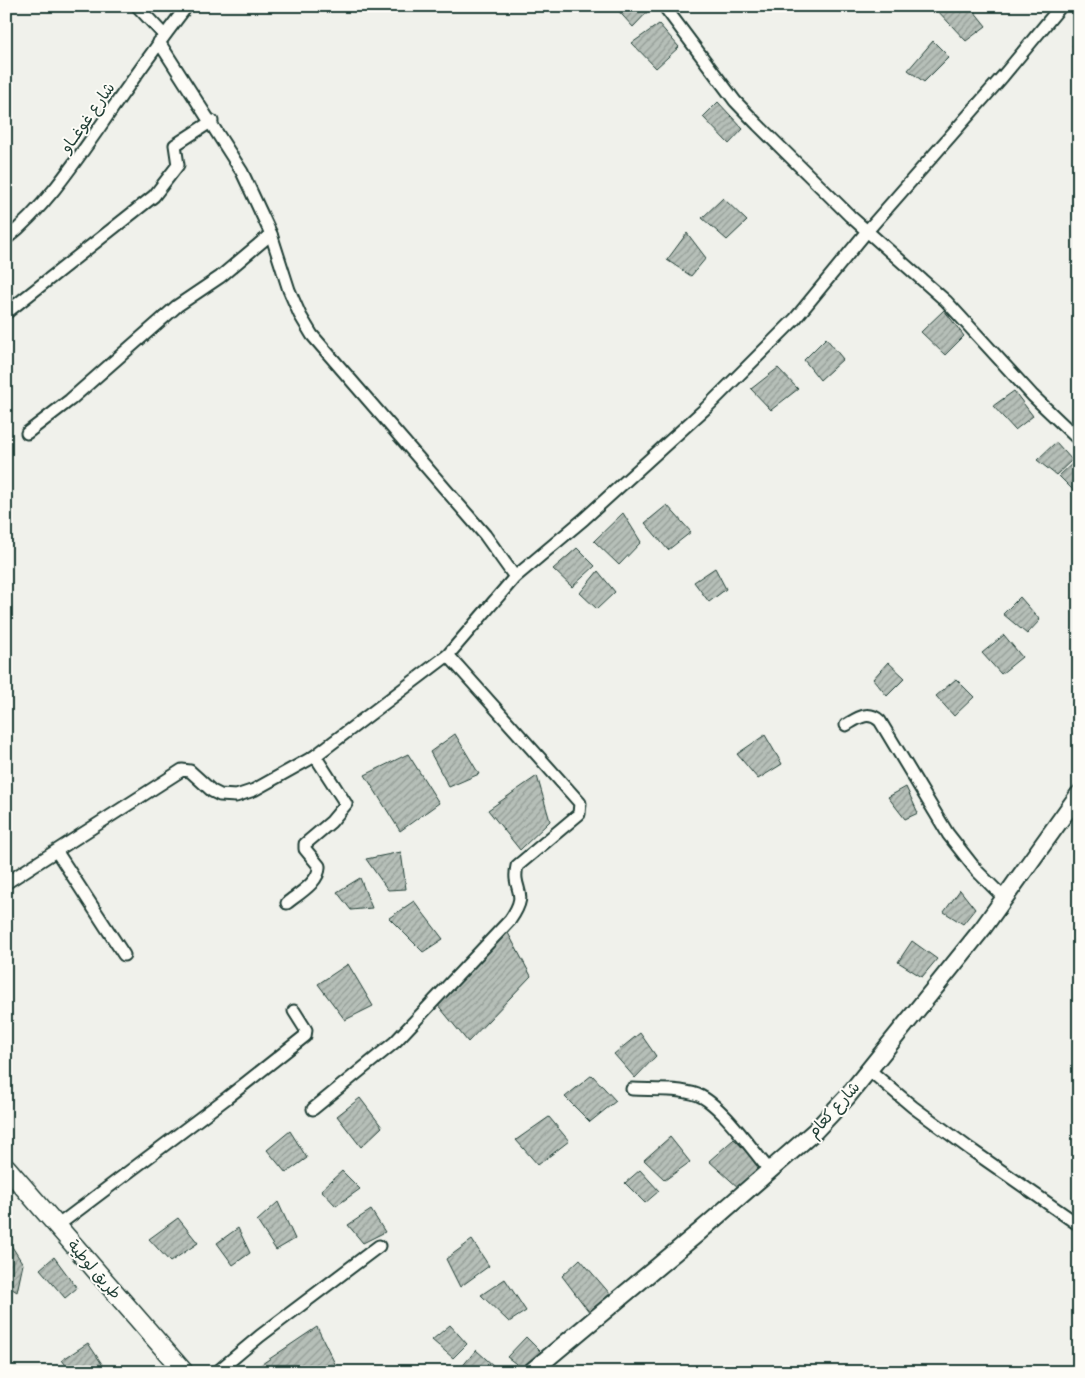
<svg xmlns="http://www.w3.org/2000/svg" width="1085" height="1378" viewBox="0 0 1085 1378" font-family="'Patrick Hand','Playpen Sans Arabic',sans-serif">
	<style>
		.building { fill: url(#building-hatch); stroke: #1f3d34 }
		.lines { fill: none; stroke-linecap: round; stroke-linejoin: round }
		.street-casing { stroke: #1f3d34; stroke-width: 15 }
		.secondary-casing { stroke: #1f3d34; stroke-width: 20 }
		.primary-casing { stroke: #1f3d34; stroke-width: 21 }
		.street { stroke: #fdfcf7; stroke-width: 11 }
		.secondary { stroke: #fdfcf7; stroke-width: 16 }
		.primary { stroke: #fdfcf7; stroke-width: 18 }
		.labels { text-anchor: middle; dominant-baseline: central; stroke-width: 4; stroke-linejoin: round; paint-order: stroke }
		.street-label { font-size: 16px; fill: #1f3d34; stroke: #fdfcf7 }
	</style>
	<defs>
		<pattern id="building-hatch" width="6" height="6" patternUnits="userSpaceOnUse" patternTransform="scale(1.25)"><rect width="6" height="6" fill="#b6bfb8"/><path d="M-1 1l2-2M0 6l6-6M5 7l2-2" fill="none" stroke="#939c96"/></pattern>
	</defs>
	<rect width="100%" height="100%" fill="#f0f1eb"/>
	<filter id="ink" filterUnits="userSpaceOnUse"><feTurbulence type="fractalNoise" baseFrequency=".02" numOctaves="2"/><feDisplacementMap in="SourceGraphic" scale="10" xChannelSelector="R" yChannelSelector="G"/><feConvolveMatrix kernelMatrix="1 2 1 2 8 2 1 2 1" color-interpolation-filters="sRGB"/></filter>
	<g filter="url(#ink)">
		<g class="building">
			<polygon points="614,6 653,6 633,27"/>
			<polygon points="937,6 970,6 986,26 966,41 935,8"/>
			<polygon points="659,24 679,47 656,68 632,43"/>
			<polygon points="1079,37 1079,52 1072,46"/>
			<polygon points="933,41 949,57 924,82 908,70"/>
			<polygon points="718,102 743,129 729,144 703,117"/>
			<polygon points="723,198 747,221 727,240 702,218"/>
			<polygon points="687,233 706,258 691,276 667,260"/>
			<polygon points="944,310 964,336 945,355 921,332"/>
			<polygon points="826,338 843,359 820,380 804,360"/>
			<polygon points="778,368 798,389 771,410 751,389"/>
			<polygon points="1014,391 1033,416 1015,430 993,406"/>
			<polygon points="1056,442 1072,460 1056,475 1037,460"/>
			<polygon points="1075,461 1079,465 1077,494 1059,476"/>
			<polygon points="667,505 691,532 668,550 645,523"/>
			<polygon points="623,513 641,542 619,565 594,541"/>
			<polygon points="577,548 595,566 572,587 553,569"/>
			<polygon points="715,568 726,589 709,602 694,582"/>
			<polygon points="598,571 615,592 597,609 580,593"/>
			<polygon points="1020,597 1040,620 1027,634 1003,614"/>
			<polygon points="1004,635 1022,657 1001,674 982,653"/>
			<polygon points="888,662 905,678 887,696 873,679"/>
			<polygon points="956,679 974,697 954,716 936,696"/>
			<polygon points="455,734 479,774 449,787 430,752"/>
			<polygon points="765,735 782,764 758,779 737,754"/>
			<polygon points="408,754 439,803 400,831 365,775"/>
			<polygon points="537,776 550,821 520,850 488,810"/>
			<polygon points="906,787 918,813 905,819 888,797"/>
			<polygon points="401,852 406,889 388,890 366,859"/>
			<polygon points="360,878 372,908 351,910 337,892"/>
			<polygon points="960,890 975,909 963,924 944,912"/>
			<polygon points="414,901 443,939 423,952 389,918"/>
			<polygon points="507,931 531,976 468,1042 437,1004"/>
			<polygon points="912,941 937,959 922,977 898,962"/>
			<polygon points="348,964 373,1006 345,1020 318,984"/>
			<polygon points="640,1033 656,1056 635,1078 614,1054"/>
			<polygon points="592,1075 616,1101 590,1122 565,1097"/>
			<polygon points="360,1098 382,1127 361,1147 337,1116"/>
			<polygon points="549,1117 569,1141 538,1165 516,1140"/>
			<polygon points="290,1131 307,1158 286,1173 267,1150"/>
			<polygon points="670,1137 690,1162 665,1180 644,1160"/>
			<polygon points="734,1139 763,1169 740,1189 709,1161"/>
			<polygon points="640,1170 659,1191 645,1203 625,1183"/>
			<polygon points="342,1171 360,1189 336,1206 321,1190"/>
			<polygon points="278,1202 295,1239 276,1250 257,1221"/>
			<polygon points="371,1210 385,1232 363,1243 348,1225"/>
			<polygon points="178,1218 198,1243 170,1262 149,1239"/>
			<polygon points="238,1228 250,1253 233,1265 217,1243"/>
			<polygon points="472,1240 489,1266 460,1287 446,1259"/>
			<polygon points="9,1242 23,1264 17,1292 6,1285 6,1243"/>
			<polygon points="54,1257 77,1288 65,1298 40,1269"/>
			<polygon points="580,1259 611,1295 590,1313 562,1276"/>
			<polygon points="505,1279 526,1311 509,1322 481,1295"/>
			<polygon points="450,1325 467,1344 453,1358 432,1340"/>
			<polygon points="317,1327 339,1372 254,1372 253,1370"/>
			<polygon points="526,1337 544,1355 524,1370 507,1357"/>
			<polygon points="88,1343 104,1367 97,1372 71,1372 62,1360"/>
			<polygon points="476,1350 495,1367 490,1372 463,1372 460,1369"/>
		</g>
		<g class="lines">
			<defs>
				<g id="street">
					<polyline points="137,6 164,35"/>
					<polyline points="664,6 735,101 758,125 850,216 946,301 1033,396 1079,440"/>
					<polyline points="159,42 242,172 271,234 289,290 300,315 312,335 485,535 515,577"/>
					<path d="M6,239C44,208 71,168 99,128C128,86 156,46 187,6"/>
					<polyline points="6,313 154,196 178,165 175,145 212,121"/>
					<polyline points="27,433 70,400 177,306 220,277 271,234"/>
					<path d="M846,725C858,718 868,710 880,721L948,834L977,871L1004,898"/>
					<polyline points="57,852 124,955"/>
					<polyline points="6,883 182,770 190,771 212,791 220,795 236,796 254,790 315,756 448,655 515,577 584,519 706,408 795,319 868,230 1003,76 1061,6"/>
					<path d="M287,903C298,894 320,882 319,866L305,849V844L331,822L346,804L315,756"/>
					<polyline points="868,1069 913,1107 970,1149 1079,1225"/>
					<path d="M632,1089C653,1090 678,1088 698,1095C721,1104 753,1151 770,1171"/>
					<path d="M313,1109L395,1042L510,920C531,890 511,892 517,866L579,814L580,803L448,655"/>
					<polyline points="57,1226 228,1097 305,1036 306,1030 294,1011"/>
					<polyline points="217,1372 260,1336 379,1246"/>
				</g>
				<polyline id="secondary" points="531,1372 698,1233 815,1131 847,1097 983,928 1079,794"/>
				<polyline id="primary" points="6,1167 184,1372"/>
			</defs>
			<use href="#street" class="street-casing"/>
			<use href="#secondary" class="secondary-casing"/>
			<use href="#primary" class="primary-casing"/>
			<use href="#street" class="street"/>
			<use href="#secondary" class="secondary"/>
			<use href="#primary" class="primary"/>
		</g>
	</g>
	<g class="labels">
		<g class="street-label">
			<text transform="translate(87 117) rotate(-55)">شارع غوغــاو</text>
			<text transform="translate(833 1109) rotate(-48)">شارع كعام</text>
			<text transform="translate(95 1269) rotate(49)">طريق لوطية</text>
		</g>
	</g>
	<rect width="1085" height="1378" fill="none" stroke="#fdfcf7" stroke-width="25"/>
	<rect x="12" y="12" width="1060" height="1353" fill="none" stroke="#1f3d34" stroke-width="2" filter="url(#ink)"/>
</svg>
